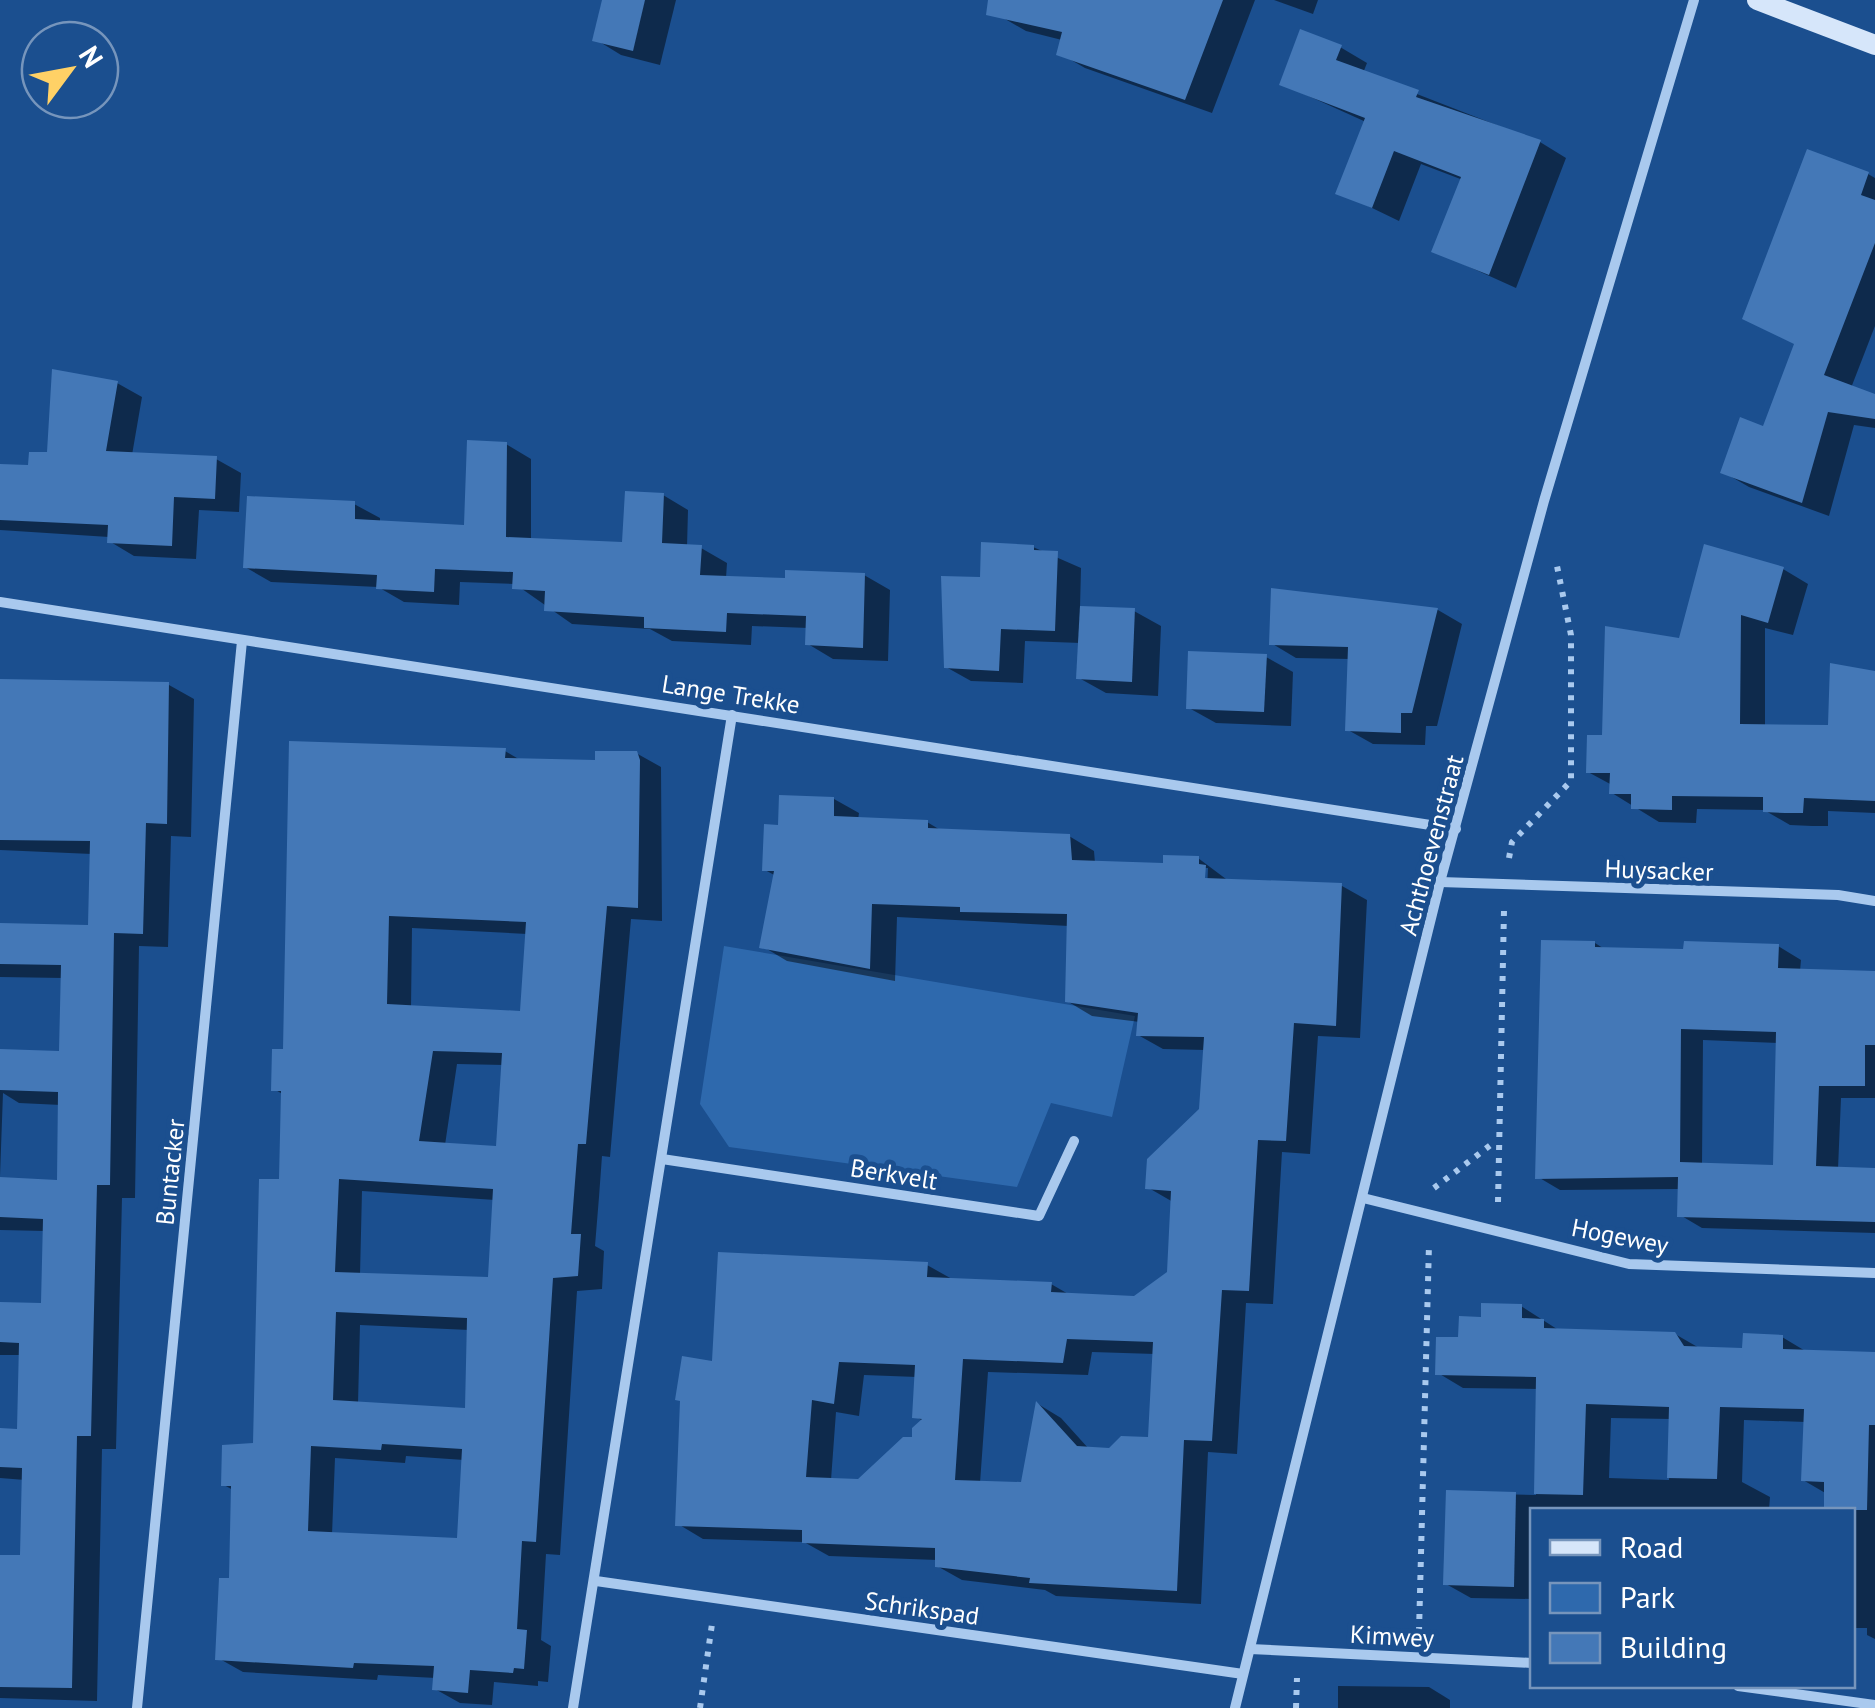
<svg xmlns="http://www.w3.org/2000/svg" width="1875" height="1708" viewBox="0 0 1875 1708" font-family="'PT Sans',sans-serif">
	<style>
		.green { fill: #2e69ad }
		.shadow { fill: #0007; fill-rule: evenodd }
		.building { fill: #4478b7; fill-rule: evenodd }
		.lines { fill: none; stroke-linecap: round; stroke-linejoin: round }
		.path { stroke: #a9c9ee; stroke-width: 6; stroke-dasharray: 5 8; stroke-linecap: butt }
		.street { stroke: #a9c9ee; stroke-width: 10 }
		.secondary { stroke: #d6e6fa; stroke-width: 20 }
		.labels { text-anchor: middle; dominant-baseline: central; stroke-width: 10; stroke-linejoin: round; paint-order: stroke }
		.street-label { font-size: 25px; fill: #fff; stroke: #1b4f8f }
	</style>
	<rect width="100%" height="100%" fill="#1b4f8f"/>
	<polygon class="green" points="724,946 1135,1016 1112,1117 1051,1103 1017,1187 729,1147 700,1104"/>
	<g class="shadow">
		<polygon points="604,0 676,0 660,65 621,55 595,39"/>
		<polygon points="1004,0 1255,0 1212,113 1085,68 1059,53 1062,40 1026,31 1000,16"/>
		<polygon points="1274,0 1318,0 1313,14"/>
		<polygon points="1340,47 1367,63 1363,73 1540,142 1566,158 1516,288 1434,251 1463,180 1421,164 1399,221 1339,192 1366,122 1282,84"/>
		<polygon points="1868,174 1875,178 1875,326 1851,388 1875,396 1875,428 1854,425 1829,516 1749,487 1723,472 1764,429"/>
		<polygon points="117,383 142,397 132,455 216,459 241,473 239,512 199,510 196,559 134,556 109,541 109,537 0,530 0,466 31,468 49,455"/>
		<polygon points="506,444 531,459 531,541 625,545 663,495 688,510 687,547 701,548 727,563 726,578 788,581 864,575 890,590 888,661 833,659 808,644 808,628 752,626 751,645 672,641 650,629 572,624 515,584 460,582 459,605 404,602 378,587 271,582 245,567 354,504 380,518 380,523 466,527"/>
		<polygon points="1033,547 1081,568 1080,608 1134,611 1161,626 1158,696 1106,693 1079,678 1081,643 1025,641 1023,683 971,681 946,667 982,580"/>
		<polygon points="1783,569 1808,584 1793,635 1765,628 1765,727 1831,727 1875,673 1875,813 1828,811 1828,826 1812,826 1790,825 1764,810 1697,809 1696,823 1659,822 1612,793 1612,785 1588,772 1604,738 1680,641"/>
		<polygon points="1273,591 1438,610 1462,624 1437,726 1426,726 1425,745 1373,744 1348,730 1350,659 1296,658 1271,643"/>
		<polygon points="1266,657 1293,672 1291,726 1216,723 1189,708"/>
		<polygon points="0,681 169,685 194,699 191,837 171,836 168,947 139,946 135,1198 122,1198 116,1449 102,1449 97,1701 0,1698 0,1557 23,1558 25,1480 0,1478 0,1431 20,1432 22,1355 0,1355 0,1305 44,1306 45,1231 0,1230 0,1179 60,1183 61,1105 19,1103 3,1093 0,1176 0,1051 62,1054 63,978 0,977 0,926 90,928 92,854 0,850"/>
		<path d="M505,751L522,761L598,762L636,753L661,767L662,921L631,919L610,1157L602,1156L599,1197L595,1246L604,1251L602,1289L577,1291L560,1555L546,1554L541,1640L551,1646L548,1682L538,1681V1686L494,1682L492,1705L460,1703L435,1689L436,1678L378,1675L377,1680L243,1672L218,1658L231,1581L233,1490L224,1485L256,1445L282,1182L284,1095L274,1089L285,1052ZM412,928L527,934L522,1013L411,1008ZM457,1064L504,1065L498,1149L445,1145ZM362,1191L495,1200L490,1279L360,1275ZM360,1325L469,1330L467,1411L358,1404ZM406,1456L464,1460L459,1540L332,1535L335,1458L405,1463Z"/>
		<path d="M834,799L859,813L858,820L927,822L942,831L1069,836L1094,851L1095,863L1165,866L1198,858L1230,882L1342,886L1367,900L1360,1038L1318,1036L1310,1154L1282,1152L1273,1304L1246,1303L1237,1454L1208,1452L1201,1604L1056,1596L1045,1590L962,1580L937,1566V1560L829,1556L804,1542L703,1539L678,1524L714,1364L927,1265L952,1279L1051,1284L1070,1295L1134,1299L1170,1274L1173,1202L1147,1187L1202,1111L1205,1050L1163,1049L1138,1035L1140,1022L1092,1016L1067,1001L1069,926L897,917L895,981L787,961L762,946L776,876L765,870L780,827ZM1203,868H1208L1207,891ZM1092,1352L1155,1354L1150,1440L1110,1451L1089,1449L1061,1418L1038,1404L1024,1485L980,1483L988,1372L1088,1375ZM864,1375L917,1377L915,1416L923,1421L914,1440L859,1482L831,1480L836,1412L859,1416Z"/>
		<path d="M1595,943L1606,950L1686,951L1778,946L1801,960L1800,971L1875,973V1098H1841L1838,1169L1875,1170V1233L1702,1228L1680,1215V1189L1560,1190L1538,1177ZM1703,1040L1778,1043L1775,1168L1702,1165Z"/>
		<path d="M1521,1306L1560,1331L1675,1334L1701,1349L1744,1351L1782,1337L1807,1352L1875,1354V1639L1867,1635V1628H1852V1510H1826L1827,1494L1803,1480L1806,1422L1744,1420L1742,1482L1770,1497L1769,1510H1532V1599L1471,1598L1446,1584L1448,1493L1536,1495L1539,1389L1463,1388L1438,1373L1461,1340L1483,1320ZM1611,1418L1671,1419L1669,1480L1609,1478Z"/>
		<polygon points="1338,1686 1429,1687 1450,1700 1450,1708 1338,1708"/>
	</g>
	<g class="building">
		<polygon points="602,0 645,0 633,51 592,41"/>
		<polygon points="988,0 1223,0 1185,100 1056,55 1062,32 986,15"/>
		<polygon points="1300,29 1342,45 1336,60 1419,90 1416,97 1541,140 1489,275 1431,252 1461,177 1394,151 1372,208 1335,194 1365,118 1279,85"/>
		<polygon points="1807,149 1869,172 1861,195 1875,200 1875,243 1824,375 1875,394 1875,419 1828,412 1802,503 1720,473 1740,417 1763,426 1794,344 1742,319"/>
		<polygon points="52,369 118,381 106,451 217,456 215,499 174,497 172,546 107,543 108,525 0,520 0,464 28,465 29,452 47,452"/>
		<polygon points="467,440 507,442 506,537 622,542 625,491 664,493 662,543 702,545 700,575 785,578 785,570 865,573 863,648 805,645 806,616 727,613 726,632 644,628 644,617 544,611 545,591 512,589 513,572 435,569 434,592 376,589 377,575 243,568 247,496 355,501 355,519 464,525"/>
		<polygon points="981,542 1034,545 1034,550 1058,551 1055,631 1001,629 999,671 944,668 941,576 980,577"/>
		<polygon points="1704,544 1784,567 1768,623 1741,615 1740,724 1828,725 1830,663 1875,671 1875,801 1804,798 1803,813 1785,813 1763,812 1763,797 1672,796 1672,810 1631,809 1631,794 1609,794 1610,773 1586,773 1587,735 1602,735 1605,626 1679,638"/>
		<polygon points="1271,588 1438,608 1412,713 1401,713 1401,733 1345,731 1348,647 1269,645"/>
		<polygon points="1080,606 1135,608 1132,682 1076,679"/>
		<polygon points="1188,651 1267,654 1264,712 1186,709"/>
		<polygon points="0,679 169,682 167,824 146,823 143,934 114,933 110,1185 97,1185 91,1436 77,1436 72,1688 0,1687 0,1555 20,1555 22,1468 0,1467 0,1428 17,1429 19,1343 0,1342 0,1302 41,1303 43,1219 0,1217 0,1177 57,1180 58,1092 0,1090 0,1049 59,1051 61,965 0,964 0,923 88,925 90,841 0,840"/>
		<path d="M289,741L506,748L505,758L595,760V751H637L640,760L638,908L607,906L586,1144H578L575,1182L571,1234H581L578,1276L553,1278L536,1542L522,1541L517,1629L527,1630L524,1669L514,1668L513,1673L470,1670L468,1693L432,1690L434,1666L354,1663L353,1668L215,1660L219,1578H229L231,1486H221L222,1445L253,1443L259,1179H279L281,1091H271L272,1049H283ZM389,916L526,922L520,1011L387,1004ZM433,1051L502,1053L496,1146L419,1141ZM339,1179L493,1189L488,1277L335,1272ZM336,1312L467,1318L465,1408L333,1400ZM382,1444L462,1449L457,1538L308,1531L311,1446L381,1450Z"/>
		<path d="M779,795L834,797V816L928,820V828L1070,834L1072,860L1163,863V855L1199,856V864L1206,865L1205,878L1342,883L1336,1026L1294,1023L1286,1141L1258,1140L1249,1291L1222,1290L1212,1441L1184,1440L1177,1591L1029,1583L1030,1578L935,1567V1548L802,1543V1530L675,1526L680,1401L675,1400L682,1356L712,1361L718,1252L928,1262L927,1277L1052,1282L1051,1292L1134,1296L1167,1272L1171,1191L1145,1189L1147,1159L1199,1109L1204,1037L1136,1036L1138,1013L1065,1002L1067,914L960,912V907L872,904L870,969L759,948L774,871H762L764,824L778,825ZM1067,1339L1153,1342L1148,1437L1121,1436L1109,1448L1077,1446L1036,1401L1021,1482L955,1480L963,1359L1063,1363ZM839,1362L915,1365L912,1418L922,1419L912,1428V1437H903L858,1479L806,1477L812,1400L834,1404Z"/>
		<path d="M1541,940L1595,941V947L1683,949L1684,941L1779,944L1778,968L1875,971V1045H1865V1086H1819L1816,1166L1875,1168V1222L1677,1217L1678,1177L1535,1179ZM1681,1029L1776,1032L1773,1165L1680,1162Z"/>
		<polygon points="1481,1303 1522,1304 1522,1318 1544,1319 1544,1328 1675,1332 1684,1346 1742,1348 1743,1333 1783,1335 1783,1349 1875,1352 1875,1425 1869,1425 1867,1510 1824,1510 1824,1482 1801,1481 1804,1409 1720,1407 1717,1479 1667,1478 1669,1407 1586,1404 1583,1495 1534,1494 1536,1377 1435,1375 1436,1337 1458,1337 1459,1316 1481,1317"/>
		<polygon points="1446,1490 1516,1492 1514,1587 1443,1585"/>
	</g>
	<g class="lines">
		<g class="path">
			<polyline points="1509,858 1512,842 1571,781 1571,635 1557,566"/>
			<polyline points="1434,1188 1496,1141"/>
			<polyline points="1498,1202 1504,910"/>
			<polyline points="1419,1632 1429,1244"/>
			<polyline points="700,1708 712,1624"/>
			<polyline points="1296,1708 1297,1678"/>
		</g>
		<g class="street">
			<polyline points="0,602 1456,829"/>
			<polyline points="1440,882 1838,895 1875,901"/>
			<polyline points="662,1159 1039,1216 1074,1141"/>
			<polyline points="1363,1198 1629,1264 1875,1273"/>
			<polyline points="596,1581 1243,1674"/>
			<polyline points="1250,1649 1532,1663"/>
			<polyline points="1738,1686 1875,1705"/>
			<polyline points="137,1708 242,641"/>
			<polyline points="573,1708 732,715"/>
			<polyline points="1235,1708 1440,882 1544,501 1694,0"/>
		</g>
		<polyline class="secondary" points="1757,0 1875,45"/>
	</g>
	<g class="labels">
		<g class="street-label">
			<text transform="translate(731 694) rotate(9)">Lange Trekke</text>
			<text transform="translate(1431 845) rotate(-75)">Achthoevenstraat</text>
			<text transform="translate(1659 870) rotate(2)">Huysacker</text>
			<text transform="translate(170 1172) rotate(-84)">Buntacker</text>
			<text transform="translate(894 1174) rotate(9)">Berkvelt</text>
			<text transform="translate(1620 1236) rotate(11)">Hogewey</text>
			<text transform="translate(922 1608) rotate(8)">Schrikspad</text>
			<text transform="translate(1392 1636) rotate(3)">Kimwey</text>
		</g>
	</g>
	<rect x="1530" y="1508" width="325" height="180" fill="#1b4f8f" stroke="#7695bc" stroke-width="2.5"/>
	<rect x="1550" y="1540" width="50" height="15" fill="#d6e6fa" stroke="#7695bc" stroke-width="2.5"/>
	<text x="1620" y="1558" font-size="30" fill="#ffffff">Road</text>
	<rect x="1550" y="1583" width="50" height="30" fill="#2e69ad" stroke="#7695bc" stroke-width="2.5"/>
	<text x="1620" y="1608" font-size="30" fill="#ffffff">Park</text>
	<rect x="1550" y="1633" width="50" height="30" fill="#4478b7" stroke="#7695bc" stroke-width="2.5"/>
	<text x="1620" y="1658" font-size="30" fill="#ffffff">Building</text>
	<g transform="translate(70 70) rotate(58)"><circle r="48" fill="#1b4f8f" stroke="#7695bc" stroke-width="2.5"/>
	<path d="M0-8L18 38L0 25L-18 38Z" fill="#ffd166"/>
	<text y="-15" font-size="28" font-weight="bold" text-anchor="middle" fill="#ffffff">N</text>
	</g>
</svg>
